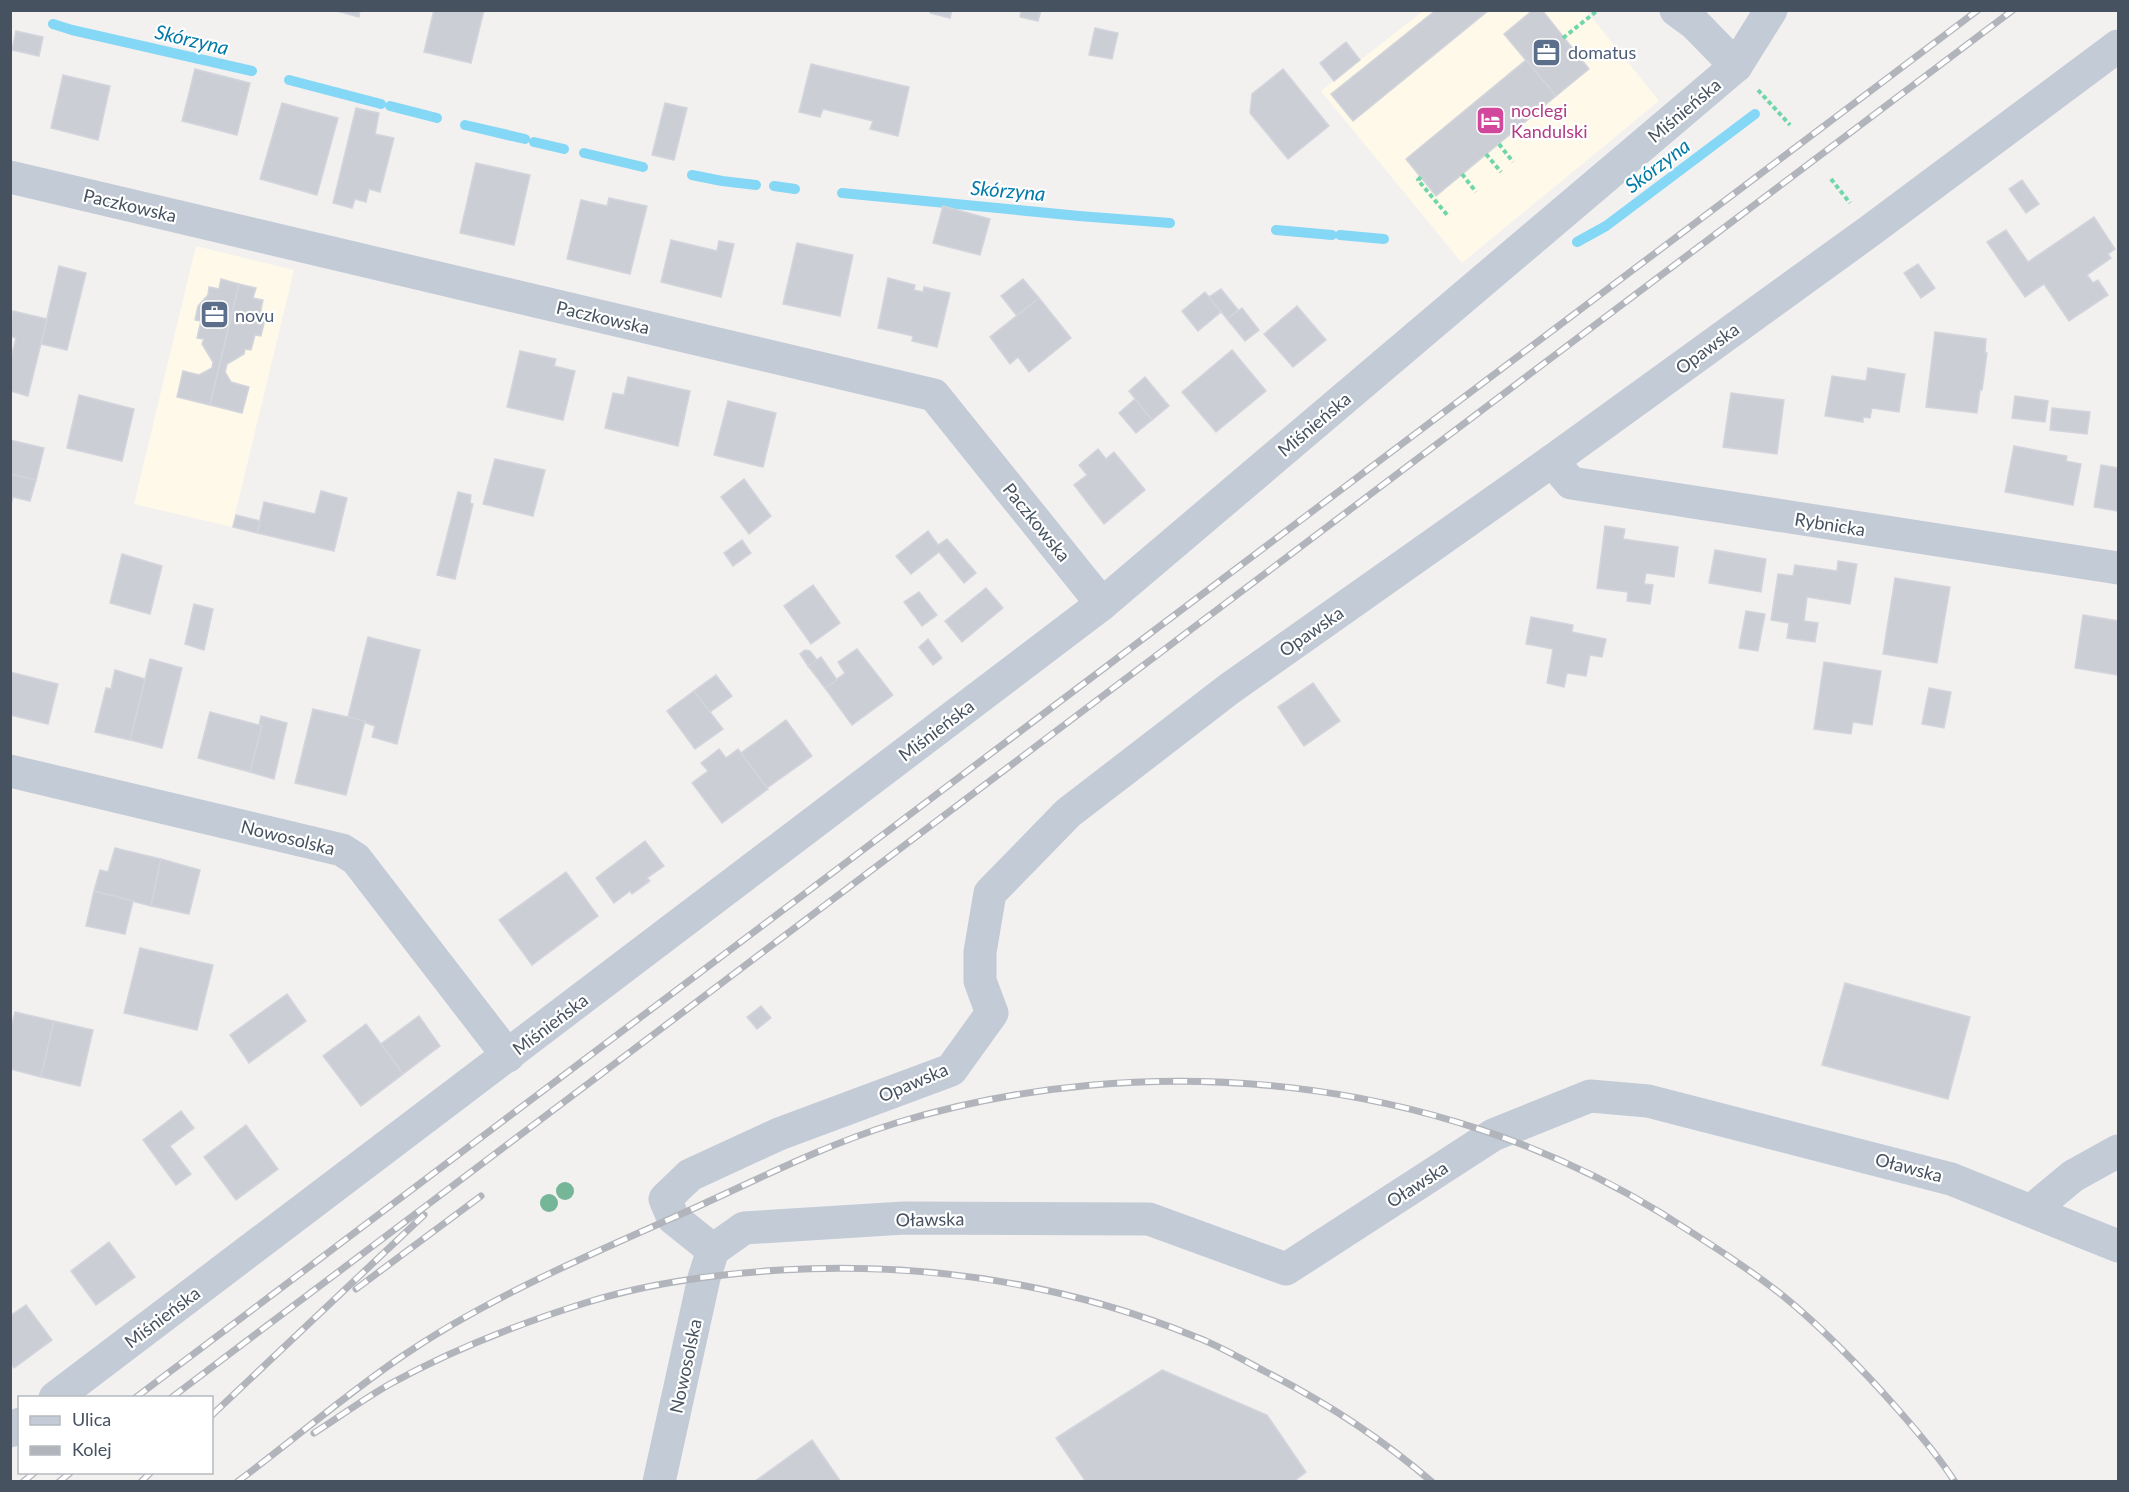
<svg xmlns="http://www.w3.org/2000/svg" width="2129" height="1492" viewBox="0 0 2129 1492" font-family="Lato,sans-serif">
	<style>
		.commercial { fill: #fef9e9 }
		.lines { fill: none; stroke-linecap: round; stroke-linejoin: round }
		.stream { stroke: #84d7f5; stroke-width: 10 }
		.building { fill: #ccced6; stroke: #d3d5dc; stroke-width: 1.5 }
		.path { stroke: #6fd6a9; stroke-width: 4; stroke-dasharray: 4.5 3; stroke-linecap: butt }
		.minor { stroke: #c2cbd6; stroke-width: 33 }
		.rail-casing { stroke: #b1b5bb; stroke-width: 7 }
		.rail { stroke: #fff; stroke-width: 4.5; stroke-dasharray: 14; stroke-linecap: butt }
		.tree { fill: #75b598 }
		.labels { text-anchor: middle; dominant-baseline: central; stroke-width: 4.5; stroke-linejoin: round; paint-order: stroke }
		.service-label { font-size: 18px; fill: #4e5e75; stroke: #fff; text-anchor: start }
		.hotel-label { font-size: 18px; fill: #b23c85; stroke: #fff; text-anchor: start }
		.street-label { font-size: 18px; fill: #465260; stroke: #fff }
		.water-label { font-size: 20px; font-style: italic; fill: #027ba8; stroke: #fff }
	</style>
	<rect width="100%" height="100%" fill="#f3f0f0"/>
	<g class="commercial">
		<polygon points="1586,10 1659,101 1462,263 1321,91 1423,11"/>
		<polygon points="196,246 294,270 232,527 134,504"/>
	</g>
	<g class="lines">
		<g class="stream">
			<polyline points="53,24 72,30 252,71"/>
			<polyline points="289,80 381,104"/>
			<polyline points="390,106 437,118"/>
			<polyline points="465,125 525,139"/>
			<polyline points="534,142 564,149"/>
			<polyline points="584,153 643,167"/>
			<polyline points="692,175 722,181 756,185"/>
			<polyline points="774,186 795,189"/>
			<polyline points="842,193 1079,216 1170,223"/>
			<polyline points="1276,230 1332,235"/>
			<polyline points="1340,235 1384,239"/>
			<polyline points="1577,242 1606,226 1755,114"/>
		</g>
	</g>
	<g class="building">
		<polygon points="333,10 360,10 359,17"/>
		<polygon points="434,10 484,10 471,63 424,52"/>
		<polygon points="931,10 952,10 950,18 930,13"/>
		<polygon points="1021,10 1041,10 1038,21 1020,17"/>
		<polygon points="1436,10 1489,10 1353,121 1331,94"/>
		<polygon points="1533,10 1542,10 1589,69 1556,96 1504,34"/>
		<polygon points="1095,28 1118,33 1112,59 1089,55"/>
		<polygon points="16,31 43,37 39,56 12,50"/>
		<polygon points="1346,42 1360,60 1334,81 1320,63"/>
		<polygon points="1526,60 1556,96 1436,196 1406,159"/>
		<polygon points="811,64 909,87 898,136 870,129 873,121 823,109 820,117 799,112"/>
		<polygon points="195,69 250,83 237,135 182,121"/>
		<polygon points="1283,69 1329,126 1288,159 1250,113 1252,94"/>
		<polygon points="63,75 110,86 98,140 51,128"/>
		<polygon points="282,103 338,118 317,195 260,179"/>
		<polygon points="665,103 687,108 674,160 652,155"/>
		<polygon points="356,108 379,113 375,134 394,138 380,192 369,189 366,202 355,199 352,208 333,203"/>
		<polygon points="476,163 530,175 514,245 460,233"/>
		<polygon points="2022,180 2039,204 2026,213 2009,189"/>
		<polygon points="609,198 647,206 630,274 567,259 581,200 607,206"/>
		<polygon points="943,206 990,219 980,255 933,243"/>
		<polygon points="2094,217 2115,249 2108,254 2111,258 2087,275 2093,283 2098,280 2108,295 2069,321 2044,284 2025,297 1987,242 2006,230 2028,262"/>
		<polygon points="671,240 717,251 719,241 734,244 721,297 661,282"/>
		<polygon points="797,243 853,255 840,316 783,304"/>
		<polygon points="1918,264 1935,288 1921,298 1904,273"/>
		<polygon points="59,266 86,273 67,350 41,344"/>
		<polygon points="888,278 915,285 914,290 923,292 924,287 950,293 937,347 912,341 913,336 878,328"/>
		<polygon points="221,279 239,284 210,405 177,397 183,371 199,375 212,368 213,362 202,344 204,339 197,338 201,321 195,320 198,306 208,295 209,287 219,289"/>
		<polygon points="1023,279 1039,298 1017,316 1001,296"/>
		<polygon points="239,284 256,288 253,298 263,300 261,309 264,323 261,336 255,335 251,350 245,349 244,354 227,364 225,372 231,382 249,387 242,413 210,405"/>
		<polygon points="1221,289 1238,310 1227,319 1209,297"/>
		<polygon points="1205,292 1221,312 1198,331 1182,311"/>
		<polygon points="1039,298 1071,338 1029,372 1018,357 1010,364 990,337"/>
		<polygon points="1297,306 1326,340 1293,367 1264,334"/>
		<polygon points="1242,308 1259,330 1245,341 1227,319"/>
		<polygon points="13,311 47,319 28,396 10,391 10,362 16,338 10,336"/>
		<polygon points="1935,332 1986,339 1985,353 1987,353 1982,390 1980,390 1977,413 1926,407"/>
		<polygon points="1232,350 1266,391 1216,432 1182,392"/>
		<polygon points="520,351 556,359 554,366 575,371 563,420 507,407"/>
		<polygon points="1868,368 1905,374 1899,412 1872,408 1870,418 1863,417 1863,422 1825,416 1832,376 1866,381"/>
		<polygon points="628,377 690,391 678,446 605,428 613,393 624,395"/>
		<polygon points="1145,377 1169,406 1152,420 1129,391"/>
		<polygon points="1731,393 1784,400 1777,454 1723,447"/>
		<polygon points="79,395 134,409 122,461 67,448"/>
		<polygon points="2015,396 2048,401 2045,422 2012,418"/>
		<polygon points="1135,399 1152,420 1136,433 1119,413"/>
		<polygon points="728,401 776,413 763,467 714,455"/>
		<polygon points="2052,408 2090,412 2087,434 2050,430"/>
		<polygon points="10,440 44,448 36,480 10,474"/>
		<polygon points="2014,446 2067,456 2066,461 2081,464 2073,505 2005,492"/>
		<polygon points="1098,449 1106,459 1114,452 1145,490 1104,524 1074,485 1087,475 1079,465"/>
		<polygon points="495,459 545,470 533,516 483,504"/>
		<polygon points="2101,465 2118,468 2118,511 2094,507"/>
		<polygon points="10,474 36,480 30,501 13,497 10,508"/>
		<polygon points="744,479 771,516 749,534 721,497"/>
		<polygon points="321,491 347,498 334,551 257,533 264,502 315,514"/>
		<polygon points="458,492 471,495 470,503 473,504 455,579 437,575"/>
		<polygon points="236,515 260,521 257,533 233,527"/>
		<polygon points="1605,526 1625,529 1623,539 1678,547 1674,577 1646,573 1644,584 1653,585 1650,604 1627,601 1628,592 1597,588"/>
		<polygon points="928,531 938,545 947,539 976,573 964,583 939,552 911,574 896,556"/>
		<polygon points="742,540 751,553 733,566 724,553"/>
		<polygon points="1715,550 1766,559 1761,592 1709,583"/>
		<polygon points="122,554 162,566 150,614 110,603"/>
		<polygon points="1838,561 1857,564 1850,604 1807,597 1804,621 1818,623 1815,642 1787,638 1789,623 1771,620 1778,574 1793,576 1795,565 1837,571"/>
		<polygon points="1895,578 1950,587 1937,663 1883,654"/>
		<polygon points="813,585 840,623 811,644 784,606"/>
		<polygon points="986,588 1003,608 962,642 945,621"/>
		<polygon points="919,592 937,615 922,626 904,602"/>
		<polygon points="194,604 213,609 204,650 185,644"/>
		<polygon points="1746,611 1765,614 1758,651 1739,648"/>
		<polygon points="2083,615 2118,621 2118,675 2075,668"/>
		<polygon points="1531,617 1573,625 1572,632 1606,639 1602,657 1590,655 1586,676 1567,673 1564,687 1547,683 1553,649 1526,644"/>
		<polygon points="368,637 420,650 397,744 372,737 375,726 348,717"/>
		<polygon points="928,639 942,658 933,665 919,647"/>
		<polygon points="857,649 893,695 852,725 825,688 845,673 838,662"/>
		<polygon points="805,650 810,651 817,660 808,666 800,654"/>
		<polygon points="821,657 837,680 825,688 808,666"/>
		<polygon points="150,659 182,668 162,748 130,740"/>
		<polygon points="1824,662 1881,671 1872,725 1853,722 1851,734 1814,729"/>
		<polygon points="115,670 145,679 130,740 95,732 106,688 111,689"/>
		<polygon points="10,672 58,684 48,724 10,715"/>
		<polygon points="716,675 732,696 710,712 694,691"/>
		<polygon points="1313,683 1340,721 1304,746 1278,707"/>
		<polygon points="1929,688 1951,692 1944,728 1922,724"/>
		<polygon points="694,691 723,729 695,749 667,711"/>
		<polygon points="313,709 365,721 346,795 295,783"/>
		<polygon points="210,712 262,726 250,772 198,758"/>
		<polygon points="261,716 287,723 274,779 250,772 262,726 259,725"/>
		<polygon points="786,720 812,756 767,788 741,753"/>
		<polygon points="719,749 726,758 738,749 768,789 722,823 692,783 708,771 701,763"/>
		<polygon points="645,841 664,866 647,878 650,881 632,894 630,891 614,903 596,878"/>
		<polygon points="115,848 161,859 151,906 94,891 100,870 108,872"/>
		<polygon points="161,859 200,870 189,914 151,906"/>
		<polygon points="566,872 598,916 532,965 499,920"/>
		<polygon points="94,891 133,901 125,934 86,926"/>
		<polygon points="140,948 213,965 197,1030 124,1013"/>
		<polygon points="1845,983 1970,1017 1948,1099 1822,1065"/>
		<polygon points="287,994 306,1021 249,1063 230,1035"/>
		<polygon points="761,1006 771,1018 757,1029 747,1017"/>
		<polygon points="15,1012 54,1021 41,1077 10,1069 10,1032"/>
		<polygon points="419,1016 440,1046 403,1074 381,1044"/>
		<polygon points="54,1021 93,1030 80,1086 41,1077"/>
		<polygon points="366,1024 403,1074 361,1106 323,1056"/>
		<polygon points="181,1111 194,1128 170,1146 191,1174 176,1185 143,1140"/>
		<polygon points="246,1125 278,1169 236,1200 204,1157"/>
		<polygon points="109,1242 135,1277 96,1305 71,1271"/>
		<polygon points="26,1305 52,1340 14,1368 10,1363 10,1316"/>
		<polygon points="1162,1370 1267,1415 1306,1472 1293,1482 1086,1482 1056,1438"/>
		<polygon points="812,1440 841,1482 754,1482"/>
	</g>
	<g class="lines">
		<g class="path">
			<polyline points="1563,38 1598,10"/>
			<polyline points="1758,90 1790,125"/>
			<polyline points="1499,144 1513,162"/>
			<polyline points="1486,154 1501,172"/>
			<polyline points="1462,174 1476,192"/>
			<polyline points="1421,177 1418,180 1448,216"/>
			<polyline points="1831,179 1850,203"/>
		</g>
		<g class="minor">
			<polyline points="1676,10 1695,24 1736,66"/>
			<polyline points="10,177 934,395 1102,604"/>
			<polyline points="1552,461 1571,483 2118,568"/>
			<polyline points="10,771 342,850 356,859 508,1056"/>
			<polyline points="2032,1210 2073,1176 2118,1151"/>
			<polyline points="713,1250 673,1218 665,1199 690,1175 779,1134 951,1070 992,1013 980,981 980,952 990,893 1068,813 1229,689 1552,461 1871,230 2118,46"/>
			<polyline points="713,1250 744,1228 904,1218 1149,1219 1286,1269 1493,1135 1590,1096 1648,1101 1951,1179 2118,1246"/>
			<polyline points="55,1398 1102,604 1736,66 1771,10"/>
			<polyline points="10,1431 20,1424"/>
			<polyline points="659,1482 704,1278 713,1250"/>
		</g>
		<defs>
			<g id="rail">
				<polyline points="356,1289 481,1196"/>
				<polyline points="135,1398 1978,10"/>
				<polyline points="171,1398 2013,10"/>
				<polyline points="212,1415 424,1215"/>
				<path d="M314,1433C339,1417 364,1399 390,1384C452,1350 518,1324 585,1303C648,1283 716,1274 781,1270C923,1262 1064,1283 1196,1337C1220,1346 1243,1360 1266,1372C1325,1402 1381,1438 1432,1482"/>
				<polyline points="23,1482 35,1472"/>
				<polyline points="59,1482 71,1472"/>
				<polyline points="141,1482 151,1472"/>
				<path d="M237,1482C292,1441 344,1396 401,1357C484,1300 578,1260 670,1219C745,1186 818,1147 896,1123C1148,1046 1435,1075 1661,1213C1702,1239 1744,1265 1782,1295C1824,1329 1865,1372 1901,1413C1920,1435 1939,1457 1955,1482"/>
			</g>
		</defs>
		<use href="#rail" class="rail-casing"/>
		<use href="#rail" class="rail"/>
	</g>
	<g class="tree">
		<circle cx="565" cy="1191" r="9"/>
		<circle cx="549" cy="1203" r="9"/>
	</g>
	<defs>
		<symbol id="office-square" viewBox="-11 -11 22 22"><rect x="-9" y="-9" width="18" height="18" rx="4" fill="#5c6f8a" stroke="#fff"/><path d="M-6-3h4V-5.5h4V-3h4V5H-6ZM-1-4.5V-3h2v-1.5ZM-6 0V1H6V0Z" fill="#fff"/></symbol>
		<symbol id="hotel-square" viewBox="-11 -11 22 22"><rect x="-9" y="-9" width="18" height="18" rx="4" fill="#d1479c" stroke="#fff"/><path d="M-6-4.5h1.5V1H6V5H4.5V3h-9V5H-6ZM-4 0a1.8 1.8 0 1 1 3.6 0ZM.5 0V-2.5h3Q6-2.5 6 0Z" fill="#fff"/></symbol>
	</defs>
	<g fill-rule="evenodd">
		<use href="#office-square" x="1530" y="36" width="33" height="33"/>
		<use href="#hotel-square" x="1474" y="104" width="33" height="33"/>
		<use href="#office-square" x="198" y="298" width="33" height="33"/>
	</g>
	<g class="labels">
		<g class="service-label">
			<text x="1568" y="52">domatus</text>
			<text x="235" y="315">novu</text>
		</g>
		<g class="hotel-label">
			<text x="1511" y="110">noclegi<tspan x="1511" dy="21">Kandulski</tspan></text>
		</g>
		<g class="street-label">
			<text transform="translate(1684 110) rotate(-40)">Miśnieńska</text>
			<text transform="translate(130 205) rotate(13)">Paczkowska</text>
			<text transform="translate(603 317) rotate(13)">Paczkowska</text>
			<text transform="translate(1707 348) rotate(-36)">Opawska</text>
			<text transform="translate(1314 424) rotate(-40)">Miśnieńska</text>
			<text transform="translate(1037 522) rotate(51)">Paczkowska</text>
			<text transform="translate(1830 524) rotate(9)">Rybnicka</text>
			<text transform="translate(1311 631) rotate(-35)">Opawska</text>
			<text transform="translate(936 730) rotate(-37)">Miśnieńska</text>
			<text transform="translate(288 837) rotate(14)">Nowosolska</text>
			<text transform="translate(550 1024) rotate(-37)">Miśnieńska</text>
			<text transform="translate(913 1082) rotate(-23)">Opawska</text>
			<text transform="translate(1909 1167) rotate(15)">Oławska</text>
			<text transform="translate(1417 1184) rotate(-33)">Oławska</text>
			<text transform="translate(930 1219) rotate(-1)">Oławska</text>
			<text transform="translate(162 1317) rotate(-37)">Miśnieńska</text>
			<text transform="translate(685 1366) rotate(-78)">Nowosolska</text>
		</g>
		<g class="water-label">
			<text transform="translate(192 39) rotate(13)">Skórzyna</text>
			<text transform="translate(1657 165) rotate(-37)">Skórzyna</text>
			<text transform="translate(1008 190) rotate(5)">Skórzyna</text>
		</g>
	</g>
	<rect width="2129" height="1492" fill="none" stroke="#465260" stroke-width="24"/>
	<rect x="18" y="1396" width="195" height="78" fill="#ffffff" stroke="#b5babf" stroke-width="1.5"/>
	<rect x="30" y="1416" width="30" height="9" fill="#c2cbd6" stroke="#b5babf" stroke-width="1.5"/>
	<text x="72" y="1426" font-size="18" fill="#465260">Ulica</text>
	<rect x="30" y="1446" width="30" height="9" fill="#b1b5bb" stroke="#b5babf" stroke-width="1.5"/>
	<text x="72" y="1456" font-size="18" fill="#465260">Kolej</text>
</svg>
